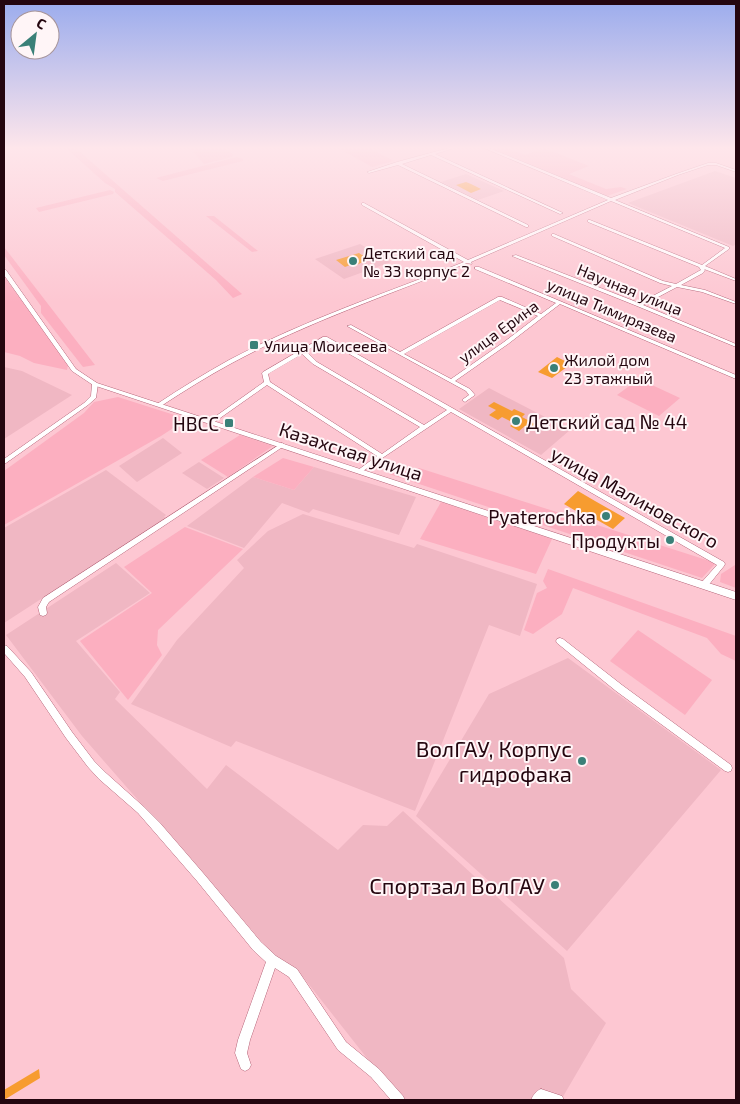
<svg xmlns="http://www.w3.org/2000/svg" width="740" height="1104" viewBox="0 0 740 1104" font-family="'Exo 2',sans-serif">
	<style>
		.built { fill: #f0b7c3 }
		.green { fill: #fcafc0 }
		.building { fill: #f79c30 }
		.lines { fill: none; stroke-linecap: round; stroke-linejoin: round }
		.minor-casing { stroke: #b56579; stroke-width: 1 }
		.major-casing { stroke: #b56579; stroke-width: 1 }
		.minor { fill: #fff; fill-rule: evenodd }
		.major { fill: #fff; fill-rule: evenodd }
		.poi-dot { fill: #3a8078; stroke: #fff5f7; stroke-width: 2 }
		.labels { text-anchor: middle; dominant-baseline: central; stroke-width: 4; stroke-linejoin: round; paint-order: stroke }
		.far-poi-label { font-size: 16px; fill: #24060f; stroke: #fff5f7; text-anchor: start }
		.far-street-label { font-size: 16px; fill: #24060f; stroke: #fff5f7 }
		.poi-label { font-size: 19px; fill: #24060f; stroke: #fff5f7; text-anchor: end }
		.street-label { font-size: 19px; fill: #24060f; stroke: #fff5f7 }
		.near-poi-label { font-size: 22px; fill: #24060f; stroke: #fff5f7; text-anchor: end }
	</style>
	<rect width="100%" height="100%" fill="#fdc7d2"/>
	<g class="built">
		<polygon points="715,171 736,178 736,244 733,246 628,203"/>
		<polygon points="466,174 504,191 478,200 441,182"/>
		<polygon points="360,244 391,262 344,279 315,259"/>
		<polygon points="4,367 22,371 72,395 4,439"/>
		<polygon points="489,388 570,430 541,455 459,409"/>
		<polygon points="163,438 182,453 137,482 119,466"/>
		<polygon points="199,462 224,478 207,489 182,473"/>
		<polygon points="314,467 416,497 399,535 313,509 309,513 282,503 244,548 187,526 253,477 294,490"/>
		<polygon points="106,470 166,515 164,517 166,518 4,623 4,528"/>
		<polygon points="303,514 414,548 417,544 537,584 520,636 489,625 415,811 236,741 231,747 131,704 177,640 244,568 237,560 268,531"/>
		<polygon points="116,563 150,593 76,641 120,692 115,699 207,789 226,765 338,850 363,825 387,826 403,811 564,958 571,989 606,1023 561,1100 400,1100 303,977 269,950 82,736 6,635"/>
		<polygon points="568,658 721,770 567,951 416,816 489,694"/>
	</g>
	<g class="green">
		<polygon points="66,148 75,148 80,152 242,294 233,298 216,280 115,192 115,189 105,183"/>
		<polygon points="190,148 224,148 233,154 232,157 204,164"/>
		<polygon points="338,148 369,148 394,161 372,167"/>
		<polygon points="491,148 507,148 525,155 544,148 589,166 569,174 606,189 621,187 627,189 607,196"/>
		<polygon points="237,157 243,159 243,161 163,181 156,178"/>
		<polygon points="110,190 114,192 113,194 39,212 36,208"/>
		<polygon points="206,216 214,216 258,251 252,252"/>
		<polygon points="4,247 95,365 83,367 41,313 41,306 4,255"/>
		<polygon points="4,276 68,365 67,370 34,363 20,356 4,352"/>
		<polygon points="639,379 680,398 659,416 617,395"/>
		<polygon points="118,397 187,419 161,436 4,525 4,471 84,413 94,402"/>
		<polygon points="240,435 273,446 228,477 201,460"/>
		<polygon points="283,458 314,467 294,490 253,477"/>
		<polygon points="419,468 716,563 702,578 389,474"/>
		<polygon points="441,502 552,539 536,574 420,539"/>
		<polygon points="185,527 243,549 158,630 157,645 162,655 128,700 80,641 152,593 124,567"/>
		<polygon points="735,565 736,566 736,588 720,582 721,574"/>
		<polygon points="548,569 736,636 736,661 721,654 707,638 573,588 562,614 533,634 524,630 537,593 547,588 543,581"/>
		<polygon points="638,630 712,680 685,715 610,661"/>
	</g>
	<g class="building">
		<polygon points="466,182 471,184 481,189 471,193 456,185"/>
		<polygon points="359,253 368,259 355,266 353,264 345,267 336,260"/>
		<polygon points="557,357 571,364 552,378 538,372"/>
		<polygon points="494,402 512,411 514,409 525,414 522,417 539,426 533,431 525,426 519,431 510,426 514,423 502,417 498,420 489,415 496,410 488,406"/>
		<polygon points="578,491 595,501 625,518 613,529 583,512 581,514 564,504"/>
		<polygon points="39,1069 40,1078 4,1100 4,1090"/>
	</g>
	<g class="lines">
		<defs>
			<g id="minor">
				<polygon points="449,148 454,148 435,154 563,213 560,214 431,155 402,164 528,225 528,227 526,227 398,165 369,173 367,172 397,162"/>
				<path d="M484,148H489L611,198L676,174L708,163H716L736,170V172L716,165H708L678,175L615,200L729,247V249L705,266L736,279V281L704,269L705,270L703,273L681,285L705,290L736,302V304L702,292L677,287L643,305L736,344V347L637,306L512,256L516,255L639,303L672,286L660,283L552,236V234H554L663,281L676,284L699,271L701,270L699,267L588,222V220H590L702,265L725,248L611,201L471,262L472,264L467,263C389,295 307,322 232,363C208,376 184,391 161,406H157V404C181,388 204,374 229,360C304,320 386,293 464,262L362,205V203H364L468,260L608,200Z"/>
				<path d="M475,267H479L736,375V379L560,304L508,344L455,381L470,389L475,395L465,402L462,400L469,395L466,391L347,326L351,325L400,352L498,297H502L541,314L556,303L475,269ZM500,300L538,316L504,342L451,379L404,354Z"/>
				<path d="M323,337H327L724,562L725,564L724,566L707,587H701L700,585L701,583L717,565L451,412L360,473L358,472L357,471L358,470L377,456L267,385L213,423H209V421L264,382L262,373L263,372ZM325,340L447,410L424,425L317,362L306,351ZM302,354L313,364L420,427L382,454L270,382L268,374Z"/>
				<polygon points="95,382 98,384 96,398 88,405 6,463 4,464 4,459 84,403 91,396 92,384"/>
				<polygon points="282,443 284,444 285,445 284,446 49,602 46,607 47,613 46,615 43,616 40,615 38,607 43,598"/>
				<polygon points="560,638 563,639 622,685 731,765 732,768 731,771 728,772 725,771 616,691 557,643 556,641 557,639"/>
				<polygon points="4,645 7,646 31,672 72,732 94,761 106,773 144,807 160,823 204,874 261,942 276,956 297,969 346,1042 379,1069 403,1096 405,1100 391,1100 371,1077 338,1050 289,977 275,968 250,1040 247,1053 251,1065 249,1069 245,1071 241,1069 235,1053 238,1040 266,962 253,950 197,881 138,813 99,779 88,767 66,738 25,677 4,653"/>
				<path d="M541,1089L562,1096L564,1100H531C533,1095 536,1091 541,1089Z"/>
			</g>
			<polygon id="major" points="4,269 6,270 76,369 97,383 736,592 736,600 93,385 72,371 4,275"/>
		</defs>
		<use href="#minor" class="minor-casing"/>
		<use href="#major" class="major-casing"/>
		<use href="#minor" class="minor"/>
		<use href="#major" class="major"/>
	</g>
	<linearGradient id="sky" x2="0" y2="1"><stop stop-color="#9baced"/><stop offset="0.49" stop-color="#fee6eb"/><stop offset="1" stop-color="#fee6eb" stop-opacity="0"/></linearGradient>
	<rect width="740" height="302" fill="url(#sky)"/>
	<g class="poi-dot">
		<circle cx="353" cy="261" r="5"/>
		<rect x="249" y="340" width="10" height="10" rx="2.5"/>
		<circle cx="554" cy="368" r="5"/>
		<circle cx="516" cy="421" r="5"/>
		<rect x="224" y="418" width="10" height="10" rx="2.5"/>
		<circle cx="606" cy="516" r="5"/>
		<circle cx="670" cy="540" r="5"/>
		<circle cx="582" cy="761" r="5"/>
		<circle cx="555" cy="885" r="5"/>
	</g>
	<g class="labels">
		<g class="far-poi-label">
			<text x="363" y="252">Детский сад<tspan x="363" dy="18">№ 33 корпус 2</tspan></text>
			<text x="264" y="345">Улица Моисеева</text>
			<text x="564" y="359">Жилой дом<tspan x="564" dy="18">23 этажный</tspan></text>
		</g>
		<g class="far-street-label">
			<text transform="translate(630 289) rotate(22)">Научная улица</text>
			<text transform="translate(612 310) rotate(23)">улица Тимирязева</text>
			<text transform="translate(498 331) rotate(-36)">улица Ерина</text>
		</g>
		<g class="poi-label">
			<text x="526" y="421" text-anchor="start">Детский сад № 44</text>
			<text x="219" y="423">НВСС</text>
			<text x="596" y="516">Pyaterochka</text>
			<text x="660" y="540">Продукты</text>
		</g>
		<g class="street-label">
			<text transform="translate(351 451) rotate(18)">Казахская улица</text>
			<text transform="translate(635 497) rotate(29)">улица Малиновского</text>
		</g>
		<g class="near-poi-label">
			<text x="572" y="748">ВолГАУ, Корпус<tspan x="572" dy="25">гидрофака</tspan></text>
			<text x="545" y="885">Спортзал ВолГАУ</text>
		</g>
	</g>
	<rect width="740" height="1104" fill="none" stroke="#24060f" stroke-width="10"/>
	<g transform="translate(35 35) rotate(29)"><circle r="24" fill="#fff5f7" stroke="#a7959a"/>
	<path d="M0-4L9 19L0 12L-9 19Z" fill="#3a8078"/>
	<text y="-8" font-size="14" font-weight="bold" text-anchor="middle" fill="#24060f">С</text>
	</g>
</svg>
